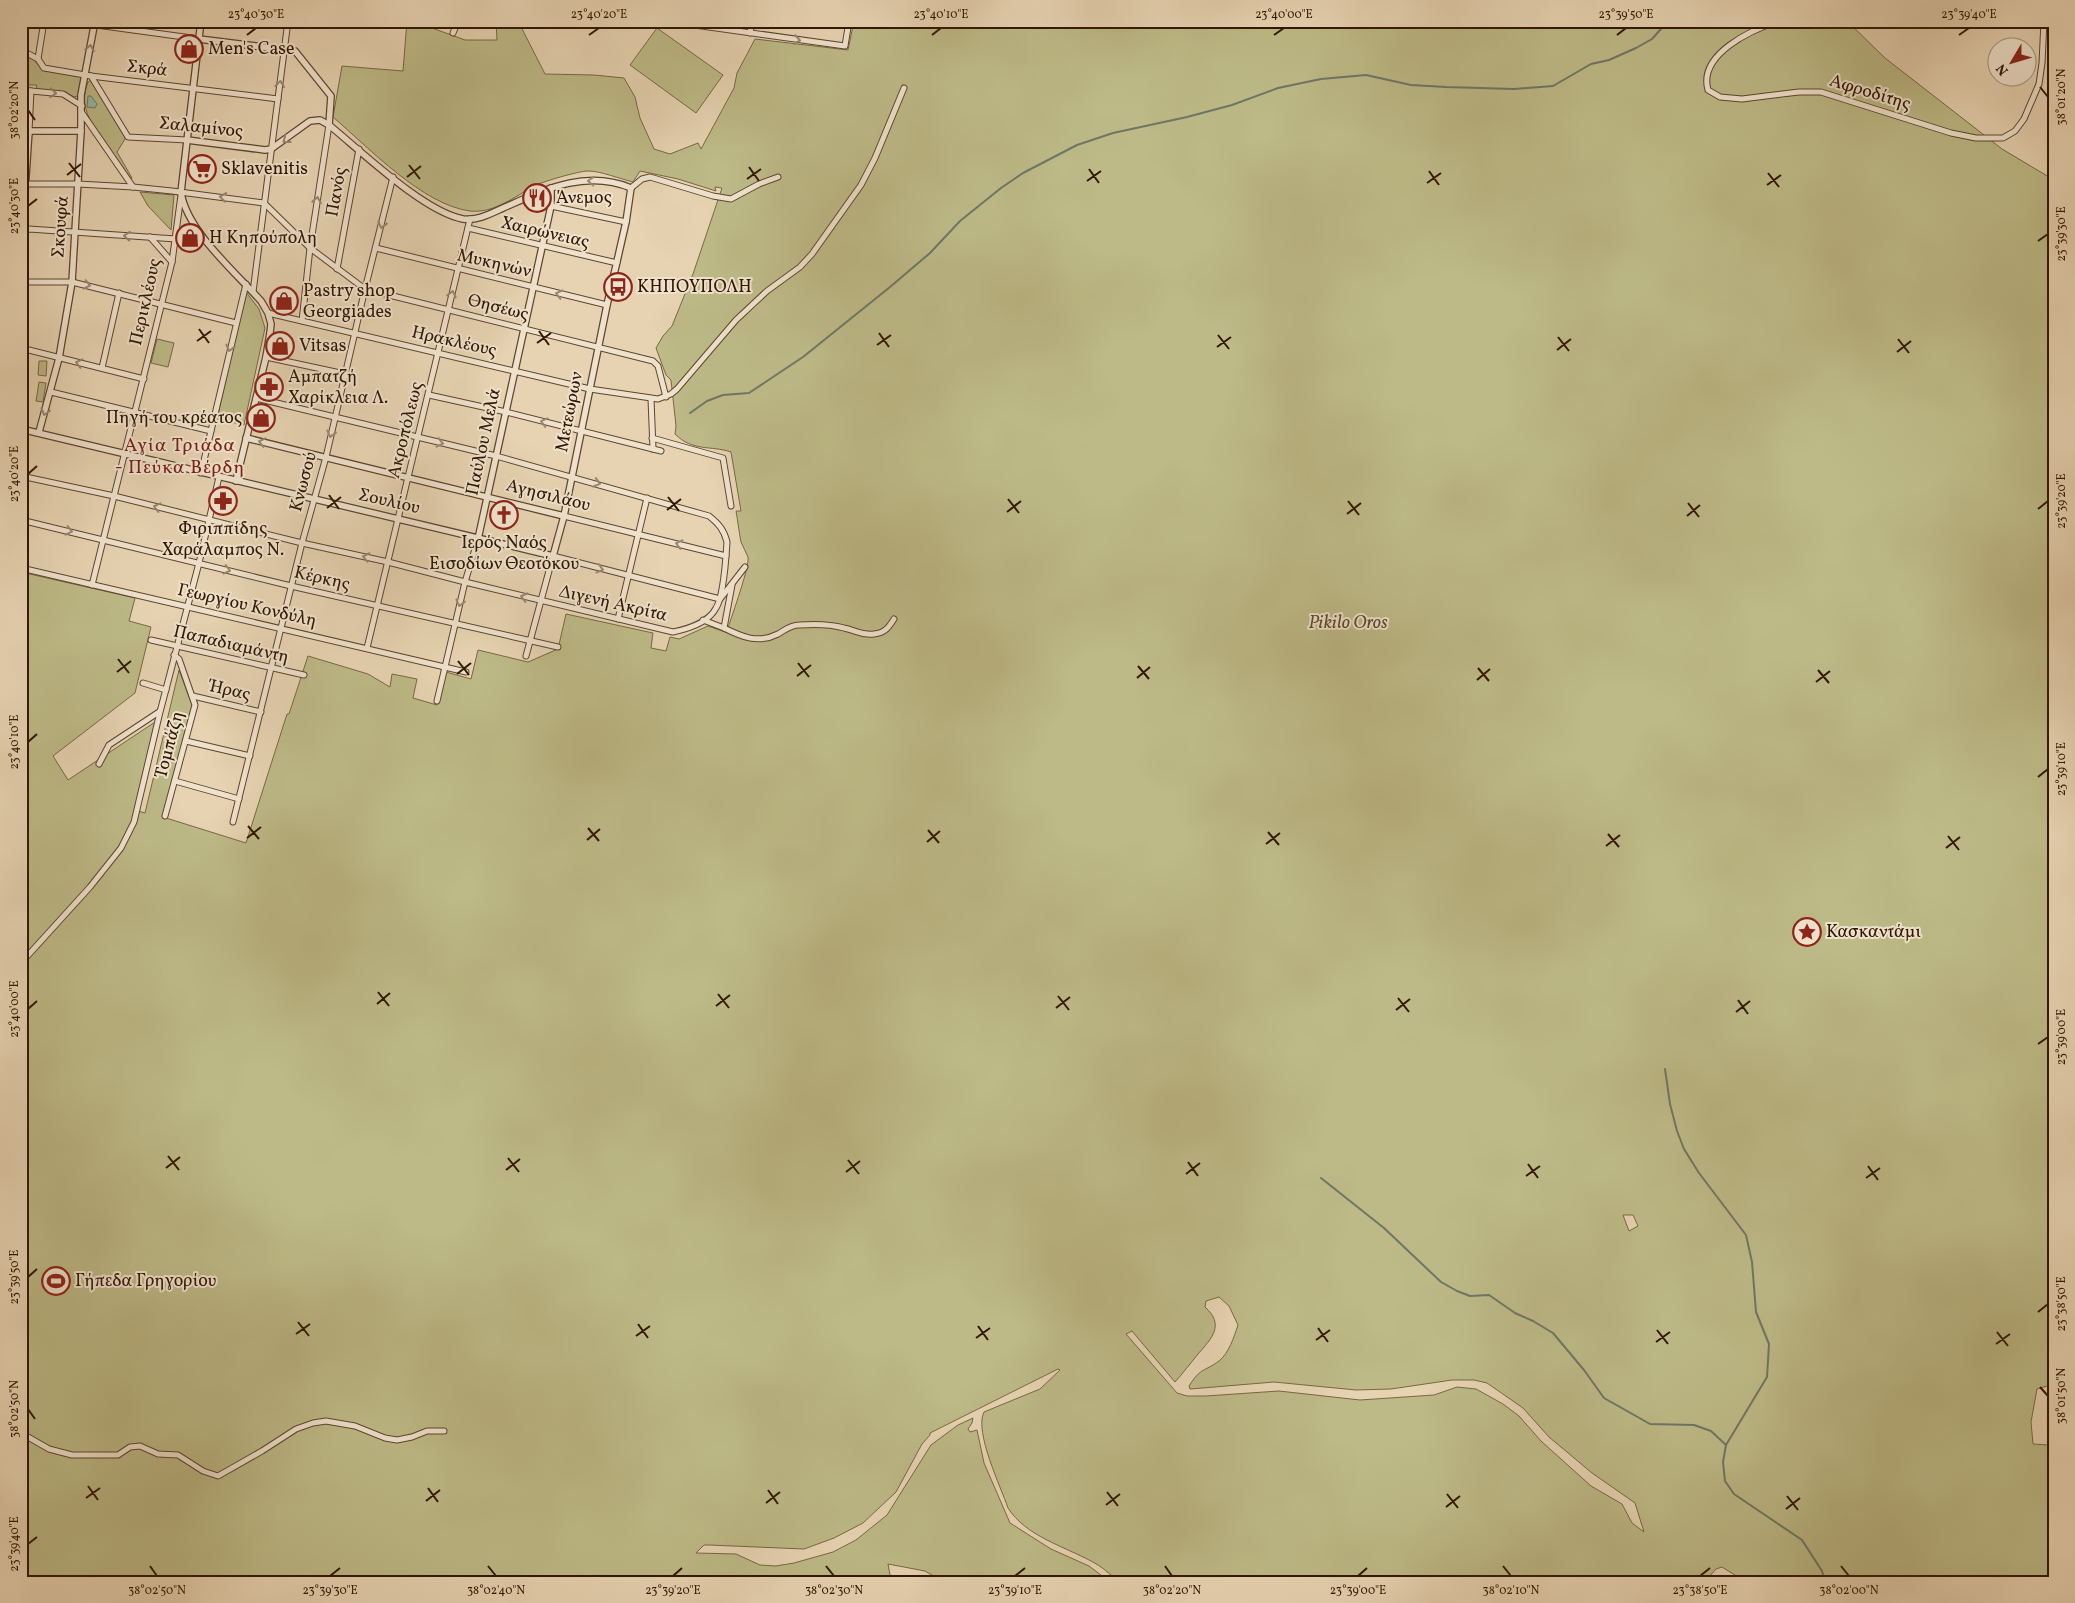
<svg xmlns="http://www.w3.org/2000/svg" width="2075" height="1603" viewBox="0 0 2075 1603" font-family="Vollkorn,serif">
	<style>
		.green { fill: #bdba87; stroke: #776844; fill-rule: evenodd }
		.water { fill: #97b8aa; stroke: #6e7767 }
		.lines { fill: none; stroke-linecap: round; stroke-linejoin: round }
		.stream { stroke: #6e7767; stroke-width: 2 }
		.minor-casing { stroke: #5e452e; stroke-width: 7 }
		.tertiary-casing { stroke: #5e452e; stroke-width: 8 }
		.minor { stroke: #efe2cd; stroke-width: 5 }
		.tertiary { stroke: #efe2cd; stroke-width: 5.5 }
		.oneway { stroke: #9a8672 }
		.ticks { fill: none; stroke: #311602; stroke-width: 2 }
		.labels { text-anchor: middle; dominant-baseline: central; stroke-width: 4; stroke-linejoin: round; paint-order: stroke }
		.poi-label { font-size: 18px; fill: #311602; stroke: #efe2cd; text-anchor: start }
		.street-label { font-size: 18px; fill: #311602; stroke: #efe2cd }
		.park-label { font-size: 18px; font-style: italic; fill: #5b472a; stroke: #efe2cd }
		.neighbourhood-label { font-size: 19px; letter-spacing: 1px; fill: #7a1f14; stroke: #efe2cd }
		.neatline { fill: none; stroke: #311602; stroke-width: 2 }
		.ticks-label { font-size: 12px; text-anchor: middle; fill: #311602 }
	</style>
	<rect width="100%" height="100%" fill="#e7d3b2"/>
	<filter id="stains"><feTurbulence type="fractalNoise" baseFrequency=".004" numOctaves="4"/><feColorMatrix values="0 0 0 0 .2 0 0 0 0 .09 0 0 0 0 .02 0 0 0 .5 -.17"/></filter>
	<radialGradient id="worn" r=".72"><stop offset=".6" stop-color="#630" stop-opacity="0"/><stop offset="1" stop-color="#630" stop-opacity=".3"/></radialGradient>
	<g class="green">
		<path d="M407,21H421V24L465,40H497L496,21H518L545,74L594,75L624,78L635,97L640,118L654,149L670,154L698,143L701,149L734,88L737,73L755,39L848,50L854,21H1847L1885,58L2002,149L2054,180V1384L2037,1389L2031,1422L2033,1444L2048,1445L2054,1449V1582H1746L1722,1567L1716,1569L1709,1577V1582H1119C1110,1574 1101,1566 1091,1561C1063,1546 1026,1536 1008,1508C1001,1487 974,1432 984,1412L1040,1389L1060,1370L1058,1369L930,1433V1435L922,1444L896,1492L863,1523L834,1538L804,1549L709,1545H704L696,1553L736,1554L760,1565L776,1566L794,1563L833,1552L856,1540L887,1515L931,1445L958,1425L973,1418L972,1423L968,1429L970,1432L977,1430L984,1463L1010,1523L1051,1549L1089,1566L1110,1582H944L925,1571L888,1564L891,1580L893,1582H21V572L135,598L129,621L151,627L135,693L53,756L68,780L155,722L135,810L145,813L179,670L192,705L163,817L246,843L287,714H289L308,656L368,674L390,687L392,674L417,679L413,698L437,705L446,672L471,679L478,650L528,662L558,649L566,614L653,633L651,648L666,651L670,637L679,639L708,626L731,634L728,628C732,615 750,566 748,557C746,552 743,547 741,542C739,532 738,522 736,511H741L731,452C710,445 693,452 675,434L676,426L671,380L666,375L656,348L663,336L672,326L693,274L722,188L715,187L716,191L678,179L640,171L633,182C620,179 601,171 588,171C579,171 545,181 536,185C517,195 494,214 470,211C423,205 369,148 333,117L342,66L403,71ZM1623,1215H1633L1638,1226L1629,1231ZM1219,1297L1229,1306L1238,1325C1234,1337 1229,1353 1219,1361C1204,1372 1201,1367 1189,1386L1190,1389L1274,1382L1356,1390L1391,1389L1452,1380H1474L1487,1383L1523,1408L1549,1437L1592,1473L1635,1503L1644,1532L1632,1523L1622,1504L1591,1486L1541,1441L1519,1416L1503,1404L1476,1389L1457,1387L1434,1395L1360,1400L1279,1391L1206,1396H1187L1177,1393L1126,1334L1132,1331L1175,1382C1183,1373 1190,1364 1198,1354C1212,1338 1225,1325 1205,1307L1206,1301Z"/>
		<polygon points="657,28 723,75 696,113 630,65"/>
		<polygon points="21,52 32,58 43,70 82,76 78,96 74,97 65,92 36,90 37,85 21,85"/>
		<path d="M91,80L124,133L125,139L117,152L132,178L130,179C119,164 89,125 86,109C83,100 85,90 88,82Z"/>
		<polygon points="140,192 174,195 171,230 148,206"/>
		<polygon points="246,292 259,309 265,328 244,425 217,419"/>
		<polygon points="157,339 174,343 168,367 151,363"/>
		<polygon points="39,361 47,361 46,376 38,375"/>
		<polygon points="39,382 46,383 43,402 36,401"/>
	</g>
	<polygon class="water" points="88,96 91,96 97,104 95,108 87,107"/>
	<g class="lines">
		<g class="stream">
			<polyline points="690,413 707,401 723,395 749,393 803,357 890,287 930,253 960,221 1001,188 1023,173 1077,145 1113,133 1187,117 1232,105 1278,88 1321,79 1366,75 1411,85 1446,87 1514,89 1553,86 1591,64 1609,60 1636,48 1652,39 1668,21"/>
			<polyline points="1665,1069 1670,1104 1677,1131 1684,1149 1699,1173 1746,1235 1752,1262 1756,1312 1769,1344 1767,1377 1726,1445 1723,1462 1725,1481 1734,1494 1802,1540 1822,1571 1825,1582"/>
			<polyline points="1321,1178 1384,1228 1441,1282 1457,1291 1470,1296 1489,1295 1515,1313 1533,1321 1553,1333 1584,1370 1604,1398 1650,1424 1694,1425 1711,1431 1726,1445"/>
		</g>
		<defs>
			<g id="minor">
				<polyline points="67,21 199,39"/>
				<polyline points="666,21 845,46 849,21"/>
				<path d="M1779,21C1751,30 1698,54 1708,90L1720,97L1742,99L1799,92H1821L1951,133L1976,138H2003L2015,131L2024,119L2039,84L2042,63L2044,21"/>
				<polyline points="453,33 458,21"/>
				<polyline points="750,33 752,21"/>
				<polyline points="21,50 38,59 44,68 91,76 278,99"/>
				<polyline points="38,59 44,21"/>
				<polyline points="91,76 128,137 187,140"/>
				<polyline points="21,90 63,94 82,106"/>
				<polyline points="82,113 133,187"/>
				<polyline points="29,131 31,91"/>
				<polyline points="21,135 29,134"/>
				<polyline points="21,184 78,184 133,187 172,191 264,203 310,248 365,289 653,361 658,366 666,397"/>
				<polyline points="631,188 642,179 650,177 713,196 731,199 759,184 778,177"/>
				<polyline points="551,206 626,222"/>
				<polyline points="468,228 617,263"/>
				<polyline points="21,231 29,229 176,239"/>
				<polyline points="150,237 172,262"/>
				<polyline points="376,248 607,305"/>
				<polyline points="337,269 359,149"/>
				<polyline points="21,282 72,282 236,323"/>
				<polyline points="253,292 288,21"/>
				<polyline points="268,313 590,389 658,399 671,394 677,389 736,320 767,291 800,267 812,254 861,185 875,158 904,88"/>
				<polyline points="302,321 310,248 329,125"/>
				<polyline points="21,348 144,379"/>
				<polyline points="266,357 345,374"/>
				<polyline points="102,368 119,293"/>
				<polyline points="51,392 211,431"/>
				<polyline points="429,395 506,412 661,451"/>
				<polyline points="651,399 653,449"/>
				<polyline points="652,438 723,458 731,506"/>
				<polyline points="201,473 246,284"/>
				<path d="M21,476L114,496L302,543L388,562L465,582L673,632C688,629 709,622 716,608C724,596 726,557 727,542C724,530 719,524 709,516L496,456L256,398"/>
				<polyline points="564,516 726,556"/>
				<polyline points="21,520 291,586 558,647"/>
				<polyline points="21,568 466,672"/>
				<polyline points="92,585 172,262 181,195"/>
				<polyline points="618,619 647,498"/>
				<polyline points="703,620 724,628 732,585"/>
				<path d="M724,628C742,637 758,644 778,634C785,630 790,625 799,625C813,624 830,624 844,628C854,630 864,636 874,634C885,633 889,627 894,619"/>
				<polyline points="151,640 304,675"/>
				<polyline points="367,648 470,219"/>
				<polyline points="526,656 553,556 720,599 745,567"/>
				<polyline points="143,683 166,690"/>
				<polyline points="193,696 261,712"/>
				<polyline points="437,701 465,582 478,539"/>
				<polyline points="186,741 250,756"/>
				<polyline points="99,764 109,745 159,712"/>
				<polyline points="175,781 239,799"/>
				<polyline points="165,816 195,705 179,659 174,655"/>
				<polyline points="233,822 302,543 326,457 365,289 393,177"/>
				<polyline points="21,963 90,887 121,848 134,822 160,712 199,563 219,477"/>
				<polyline points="21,1433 49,1449 72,1455 118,1455 130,1447 140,1446 158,1454 178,1455 203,1471 218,1476 262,1451 296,1429 313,1423 326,1421 355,1426 385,1438 397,1440 412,1437 427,1431 444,1431"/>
			</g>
			<g id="tertiary">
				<path d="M201,21L181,192C186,230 236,273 261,301L268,313L271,324L270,333L266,357L236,481"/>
				<polyline points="199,39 295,51 331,96 329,125"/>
				<polyline points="21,250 29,131 81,131"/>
				<path d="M21,429L553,556L564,516L607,305L626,222L631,188C585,169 544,190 503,208C490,214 477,221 463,219C424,212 361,151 329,125L320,120L310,121L271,149L265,150L187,140"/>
				<polyline points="39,432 59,358 72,282 81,131 81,95 95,21"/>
				<polyline points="246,438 564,516"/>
				<polyline points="478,539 551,206 551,188"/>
			</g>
		</defs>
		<use href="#minor" class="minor-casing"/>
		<use href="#tertiary" class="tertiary-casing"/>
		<use href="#minor" class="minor"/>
		<use href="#tertiary" class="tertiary"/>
	</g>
	<defs><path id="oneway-chevron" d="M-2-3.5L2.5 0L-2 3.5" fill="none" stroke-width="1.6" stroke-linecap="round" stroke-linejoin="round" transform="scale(1.25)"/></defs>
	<g class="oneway">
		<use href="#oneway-chevron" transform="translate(797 40) rotate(8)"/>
		<use href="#oneway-chevron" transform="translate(90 48) rotate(-80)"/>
		<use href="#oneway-chevron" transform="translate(280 84) rotate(-83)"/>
		<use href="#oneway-chevron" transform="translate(53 93) rotate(5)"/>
		<use href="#oneway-chevron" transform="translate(286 140) rotate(142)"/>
		<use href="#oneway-chevron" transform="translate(591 181) rotate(-175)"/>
		<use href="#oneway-chevron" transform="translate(223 197) rotate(-172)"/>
		<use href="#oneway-chevron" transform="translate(317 200) rotate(-81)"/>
		<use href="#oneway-chevron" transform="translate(382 225) rotate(104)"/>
		<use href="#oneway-chevron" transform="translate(127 236) rotate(-176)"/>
		<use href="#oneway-chevron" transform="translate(87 285) rotate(13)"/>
		<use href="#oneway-chevron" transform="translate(452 294) rotate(-77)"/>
		<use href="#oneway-chevron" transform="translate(559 294) rotate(-166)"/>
		<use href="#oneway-chevron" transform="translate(230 348) rotate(104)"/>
		<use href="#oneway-chevron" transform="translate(79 363) rotate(-166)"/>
		<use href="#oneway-chevron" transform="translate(45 412) rotate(107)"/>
		<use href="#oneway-chevron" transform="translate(544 422) rotate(-165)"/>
		<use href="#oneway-chevron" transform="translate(331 434) rotate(104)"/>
		<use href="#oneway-chevron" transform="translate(262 442) rotate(-166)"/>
		<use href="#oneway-chevron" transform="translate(440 443) rotate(13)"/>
		<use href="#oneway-chevron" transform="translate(597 483) rotate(16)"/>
		<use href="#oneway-chevron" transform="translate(157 507) rotate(-166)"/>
		<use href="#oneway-chevron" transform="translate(69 531) rotate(13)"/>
		<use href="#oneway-chevron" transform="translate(679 544) rotate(-166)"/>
		<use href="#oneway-chevron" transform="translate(366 557) rotate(-168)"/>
		<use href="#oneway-chevron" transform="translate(600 569) rotate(15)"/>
		<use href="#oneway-chevron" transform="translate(227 570) rotate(14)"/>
		<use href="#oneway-chevron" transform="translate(524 597) rotate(-166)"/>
		<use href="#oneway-chevron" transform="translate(460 603) rotate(104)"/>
	</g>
	<path class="ticks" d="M247,35L256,28M589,35L599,28M932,35L941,28M1274,35L1284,28M1617,35L1626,28M1959,35L1969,28M2040,87L2048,97M28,110L35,120M69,163L80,177M409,165L420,179M749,167L759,181M1089,169L1099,183M1429,171L1439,185M1768,173L1779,187M67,175L81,164M407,177L421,166M747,179L761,169M1087,181L1101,171M1427,183L1441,173M1767,185L1781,175M28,206L37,199M2038,241L2048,234M199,329L209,343M539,331L549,345M879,333L889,347M1218,335L1229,349M1558,337L1569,351M1898,339L1909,353M197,341L211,331M537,343L551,333M877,345L891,335M1217,347L1231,337M1557,350L1571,339M1897,352L1911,341M28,474L37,466M329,495L339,509M668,497L679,511M1008,499L1019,513M1348,501L1359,515M1688,503L1699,517M327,508L341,497M2038,509L2048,501M667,510L681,499M1007,512L1021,501M1347,514L1361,503M1687,516L1700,505M118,659L129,673M458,661L469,675M798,663L809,677M1138,666L1149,679M1478,668L1489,681M1818,670L1829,683M117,672L131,661M457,674L471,663M797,676L811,665M1137,678L1150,667M1477,680L1490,669M1816,682L1830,671M28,742L37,734M2038,777L2048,769M248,826L259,839M588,828L599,841M928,830L939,843M1268,832L1279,845M1608,834L1619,847M1948,836L1959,850M247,838L261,827M587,840L600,829M927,842L940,831M1266,844L1280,833M1606,846L1620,835M1946,848L1960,837M378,992L389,1006M718,994L729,1008M1058,996L1069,1010M1398,998L1409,1012M1738,1000L1748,1014M377,1004L390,993M716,1006L730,995M1056,1008L1070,997M28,1009L37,1001M1396,1010L1410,999M1736,1012L1750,1001M2038,1044L2048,1037M168,1156L179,1170M508,1158L519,1172M848,1160L859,1174M1188,1162L1198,1176M1528,1164L1538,1178M1868,1166L1878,1180M166,1168L180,1157M506,1170L520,1159M846,1172L860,1161M1186,1174L1200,1163M1526,1176L1540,1166M1866,1178L1880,1168M28,1277L37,1269M2038,1312L2048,1304M298,1322L309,1336M638,1324L648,1338M978,1326L988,1340M1318,1328L1328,1342M1657,1330L1668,1344M1997,1332L2008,1346M296,1334L310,1324M636,1336L650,1326M976,1338L990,1328M1316,1340L1330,1330M1656,1342L1670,1332M1996,1344L2010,1334M2040,1387L2048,1396M28,1409L35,1419M88,1486L98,1500M428,1488L438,1502M768,1490L778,1504M1107,1492L1118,1506M1447,1494L1458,1508M1787,1496L1798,1510M86,1498L100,1488M426,1501L440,1490M766,1503L780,1492M1106,1505L1120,1494M1446,1507L1460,1496M1786,1509L1800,1498M28,1544L37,1537M150,1566L157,1576M488,1566L496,1576M826,1566L834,1576M1165,1566L1172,1576M1503,1566L1511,1576M1841,1566L1849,1576M330,1576L340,1568M673,1576L682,1568M1015,1576L1025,1568M1358,1576L1367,1568M1700,1576L1710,1568"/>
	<defs>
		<symbol id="shop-ring" viewBox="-11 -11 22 22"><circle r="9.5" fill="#efe2cd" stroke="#8f2418" stroke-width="1.5"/><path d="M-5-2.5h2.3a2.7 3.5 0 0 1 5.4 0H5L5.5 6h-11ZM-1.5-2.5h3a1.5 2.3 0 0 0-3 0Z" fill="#8f2418"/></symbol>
		<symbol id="supermarket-ring" viewBox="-11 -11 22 22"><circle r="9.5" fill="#efe2cd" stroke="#8f2418" stroke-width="1.5"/><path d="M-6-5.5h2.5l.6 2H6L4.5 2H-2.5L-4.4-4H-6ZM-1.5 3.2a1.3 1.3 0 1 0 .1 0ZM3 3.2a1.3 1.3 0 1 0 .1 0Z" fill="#8f2418"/></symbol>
		<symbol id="restaurant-ring" viewBox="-11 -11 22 22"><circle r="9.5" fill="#efe2cd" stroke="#8f2418" stroke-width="1.5"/><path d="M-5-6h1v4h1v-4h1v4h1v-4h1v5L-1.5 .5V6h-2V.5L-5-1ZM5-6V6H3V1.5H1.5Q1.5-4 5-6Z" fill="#8f2418"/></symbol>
		<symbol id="bus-ring" viewBox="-11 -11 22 22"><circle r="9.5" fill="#efe2cd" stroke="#8f2418" stroke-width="1.5"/><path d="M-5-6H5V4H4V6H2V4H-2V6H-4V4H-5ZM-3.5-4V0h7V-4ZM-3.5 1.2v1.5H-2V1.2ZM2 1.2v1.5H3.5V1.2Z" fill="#8f2418"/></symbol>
		<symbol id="pharmacy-ring" viewBox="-11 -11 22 22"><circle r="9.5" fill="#efe2cd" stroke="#8f2418" stroke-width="1.5"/><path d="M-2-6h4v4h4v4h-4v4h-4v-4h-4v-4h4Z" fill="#8f2418"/></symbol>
		<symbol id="church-ring" viewBox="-11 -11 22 22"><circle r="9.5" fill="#efe2cd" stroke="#8f2418" stroke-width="1.5"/><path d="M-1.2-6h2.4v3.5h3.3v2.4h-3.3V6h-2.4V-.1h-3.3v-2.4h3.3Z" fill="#8f2418"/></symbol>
		<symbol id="sight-ring" viewBox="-11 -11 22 22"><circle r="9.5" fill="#efe2cd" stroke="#8f2418" stroke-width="1.5"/><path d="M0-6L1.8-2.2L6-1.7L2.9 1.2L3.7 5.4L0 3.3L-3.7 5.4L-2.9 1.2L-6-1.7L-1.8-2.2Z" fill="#8f2418"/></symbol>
		<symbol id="stadium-ring" viewBox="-11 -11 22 22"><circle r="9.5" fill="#efe2cd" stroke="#8f2418" stroke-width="1.5"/><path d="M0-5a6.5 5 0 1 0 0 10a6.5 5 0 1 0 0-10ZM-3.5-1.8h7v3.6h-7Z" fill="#8f2418"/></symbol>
	</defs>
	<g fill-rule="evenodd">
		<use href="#shop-ring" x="173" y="33" width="32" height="32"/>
		<use href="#supermarket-ring" x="186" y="153" width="32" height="32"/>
		<use href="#restaurant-ring" x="521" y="182" width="32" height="32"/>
		<use href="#shop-ring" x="174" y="222" width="32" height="32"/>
		<use href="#bus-ring" x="602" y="271" width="32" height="32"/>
		<use href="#shop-ring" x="268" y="285" width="32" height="32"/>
		<use href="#shop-ring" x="264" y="330" width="32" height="32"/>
		<use href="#pharmacy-ring" x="253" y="371" width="32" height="32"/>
		<use href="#shop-ring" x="245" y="402" width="32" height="32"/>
		<use href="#pharmacy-ring" x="207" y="485" width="32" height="32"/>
		<use href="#church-ring" x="488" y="499" width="32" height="32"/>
		<use href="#sight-ring" x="1791" y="916" width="32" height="32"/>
		<use href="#stadium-ring" x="40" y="1265" width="32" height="32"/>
	</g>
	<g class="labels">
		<g class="poi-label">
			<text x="208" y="49">Men's Case</text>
			<text x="221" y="169">Sklavenitis</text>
			<text x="556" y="198">Άνεμος</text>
			<text x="209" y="238">Η Κηπούπολη</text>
			<text x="637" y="287">ΚΗΠΟΥΠΟΛΗ</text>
			<text x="303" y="291">Pastry shop<tspan x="303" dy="21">Georgiades</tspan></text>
			<text x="299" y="346">Vitsas</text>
			<text x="288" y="377">Αμπατζή<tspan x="288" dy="21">Χαρίκλεια Λ.</tspan></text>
			<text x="242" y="418" text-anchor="end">Πηγή του κρέατος</text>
			<text x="223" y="529" text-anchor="middle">Φιριππίδης<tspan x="223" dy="21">Χαράλαμπος Ν.</tspan></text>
			<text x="504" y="543" text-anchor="middle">Ιερός Ναός<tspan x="504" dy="21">Εισοδίων Θεοτόκου</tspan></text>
			<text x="1826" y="932">Κασκαντάμι</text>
			<text x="75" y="1281">Γήπεδα Γρηγορίου</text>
		</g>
		<g class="street-label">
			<text transform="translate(147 69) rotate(6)">Σκρά</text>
			<text transform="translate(1870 93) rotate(17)">Αφροδίτης</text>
			<text transform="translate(201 128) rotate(6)">Σαλαμίνος</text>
			<text transform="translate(337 192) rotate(-80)">Πανός</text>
			<text transform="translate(61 227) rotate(-86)">Σκουφά</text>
			<text transform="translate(545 233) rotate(13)">Χαιρώνειας</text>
			<text transform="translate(494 264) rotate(13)">Μυκηνών</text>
			<text transform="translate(146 302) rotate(-77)">Περικλέους</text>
			<text transform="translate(498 308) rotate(14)">Θησέως</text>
			<text transform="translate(454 342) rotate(13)">Ηρακλέους</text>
			<text transform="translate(570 412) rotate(-79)">Μετεώρων</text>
			<text transform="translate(406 430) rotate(-76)">Ακροπόλεως</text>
			<text transform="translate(484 442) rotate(-78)">Παύλου Μελά</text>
			<text transform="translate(304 482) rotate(-75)">Κνωσού</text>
			<text transform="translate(548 496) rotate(14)">Αγησιλάου</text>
			<text transform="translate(389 502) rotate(13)">Σουλίου</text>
			<text transform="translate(322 579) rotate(13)">Κέρκης</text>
			<text transform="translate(613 604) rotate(13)">Διγενή Ακρίτα</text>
			<text transform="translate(247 606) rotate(13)">Γεωργίου Κονδύλη</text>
			<text transform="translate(231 645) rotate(13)">Παπαδιαμάντη</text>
			<text transform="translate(230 691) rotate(13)">Ήρας</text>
			<text transform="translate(170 745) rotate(-75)">Τομπάζη</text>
		</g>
		<g class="park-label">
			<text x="1348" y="623">Pikilo Oros</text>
		</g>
		<g class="neighbourhood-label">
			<text x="180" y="446">Αγία Τριάδα<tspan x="180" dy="22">- Πεύκα Βέρδη</tspan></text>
		</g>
	</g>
	<rect width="2075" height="1603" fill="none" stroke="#e7d3b2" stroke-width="55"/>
	<g transform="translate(2012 62) rotate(232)"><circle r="24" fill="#efe2cd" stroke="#a3907c"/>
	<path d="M0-4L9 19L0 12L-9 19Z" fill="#8f2418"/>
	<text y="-8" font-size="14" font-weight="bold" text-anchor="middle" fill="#311602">N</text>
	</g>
	<rect x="28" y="28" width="2020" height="1548" class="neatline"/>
	<g class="ticks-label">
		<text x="256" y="18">23°40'30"E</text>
		<text x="599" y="18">23°40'20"E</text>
		<text x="941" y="18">23°40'10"E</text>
		<text x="1284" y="18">23°40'00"E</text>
		<text x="1626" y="18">23°39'50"E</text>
		<text x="1969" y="18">23°39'40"E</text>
		<text transform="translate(2061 97) rotate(-90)" y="4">38°01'20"N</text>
		<text transform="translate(14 110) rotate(-90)" y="4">38°02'20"N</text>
		<text transform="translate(14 206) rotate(-90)" y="4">23°40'30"E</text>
		<text transform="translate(2061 234) rotate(-90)" y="4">23°39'30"E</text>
		<text transform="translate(14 474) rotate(-90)" y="4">23°40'20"E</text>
		<text transform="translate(2061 501) rotate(-90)" y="4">23°39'20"E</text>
		<text transform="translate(14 742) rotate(-90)" y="4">23°40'10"E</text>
		<text transform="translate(2061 769) rotate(-90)" y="4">23°39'10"E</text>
		<text transform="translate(14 1009) rotate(-90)" y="4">23°40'00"E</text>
		<text transform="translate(2061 1037) rotate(-90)" y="4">23°39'00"E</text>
		<text transform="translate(14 1277) rotate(-90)" y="4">23°39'50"E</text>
		<text transform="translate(2061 1304) rotate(-90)" y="4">23°38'50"E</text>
		<text transform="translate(2061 1396) rotate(-90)" y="4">38°01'50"N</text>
		<text transform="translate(14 1409) rotate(-90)" y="4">38°02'50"N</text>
		<text transform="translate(14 1544) rotate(-90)" y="4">23°39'40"E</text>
		<text x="157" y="1594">38°02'50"N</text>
		<text x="330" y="1594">23°39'30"E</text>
		<text x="496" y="1594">38°02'40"N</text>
		<text x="673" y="1594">23°39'20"E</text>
		<text x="834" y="1594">38°02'30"N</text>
		<text x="1015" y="1594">23°39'10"E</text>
		<text x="1172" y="1594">38°02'20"N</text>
		<text x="1358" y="1594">23°39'00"E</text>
		<text x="1511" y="1594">38°02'10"N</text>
		<text x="1700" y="1594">23°38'50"E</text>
		<text x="1849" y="1594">38°02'00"N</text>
	</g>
	<rect width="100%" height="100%" filter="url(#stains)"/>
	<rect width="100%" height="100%" fill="url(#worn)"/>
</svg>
